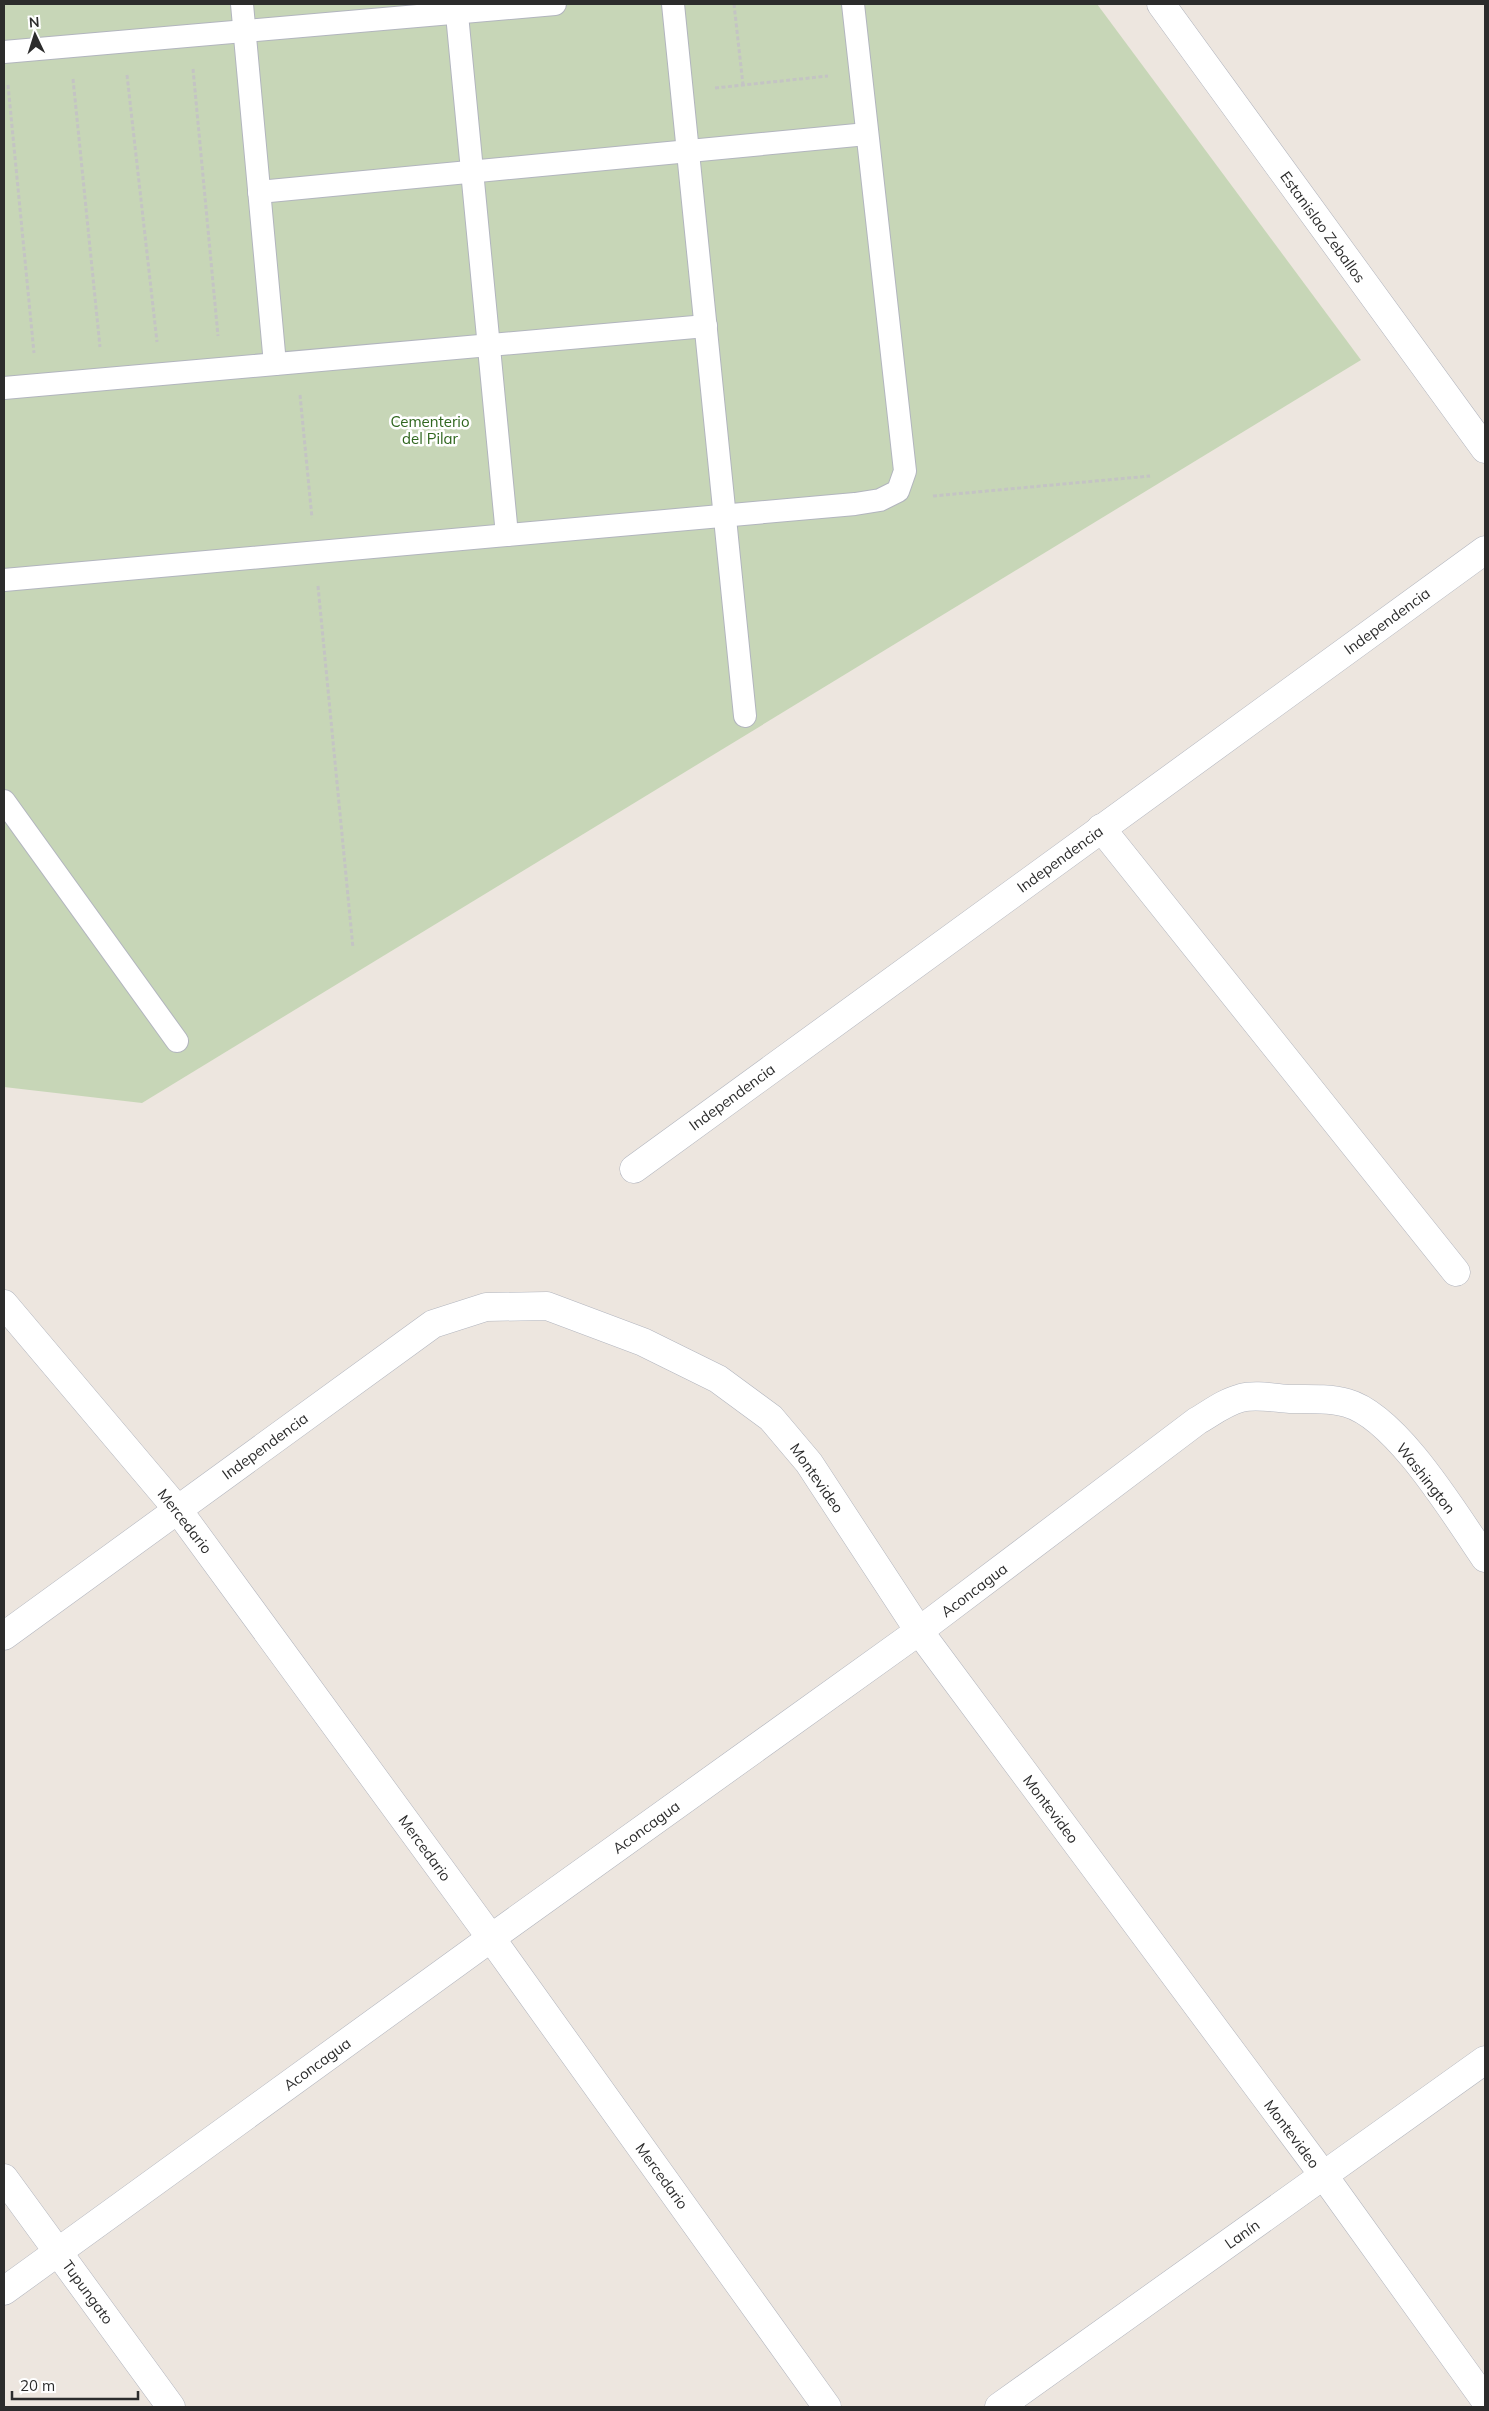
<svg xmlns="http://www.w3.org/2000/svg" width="1489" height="2411" viewBox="0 0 1489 2411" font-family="Mulish,sans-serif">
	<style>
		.cemetery { fill: #c7d6b7 }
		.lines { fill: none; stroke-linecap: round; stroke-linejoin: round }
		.service-casing { stroke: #b2b5be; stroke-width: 24 }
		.minor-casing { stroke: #b2b5be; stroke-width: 29 }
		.tertiary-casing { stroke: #b2b5be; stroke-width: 29 }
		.path { stroke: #c4c4c4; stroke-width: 3; stroke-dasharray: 4 2.5; stroke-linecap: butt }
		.service { stroke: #fff; stroke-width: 22 }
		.minor { stroke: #fff; stroke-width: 28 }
		.tertiary { stroke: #fff; stroke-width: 28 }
		.labels { text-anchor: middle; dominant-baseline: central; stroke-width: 5; stroke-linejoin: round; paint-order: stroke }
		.street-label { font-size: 15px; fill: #2c2c2c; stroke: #fff }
		.park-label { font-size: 15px; fill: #2f661e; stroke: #fff }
	</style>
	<rect width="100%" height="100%" fill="#ede6df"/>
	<polygon class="cemetery" points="4,4 1097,4 1361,360 142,1103 4,1087"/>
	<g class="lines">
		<defs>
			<g id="service">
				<polyline points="242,4 275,364"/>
				<polyline points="456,4 507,535"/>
				<polyline points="673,4 745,716"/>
				<polyline points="4,52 555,4"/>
				<polyline points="259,192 867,134"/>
				<polyline points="4,388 706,326"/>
				<polyline points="4,580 855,504 880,500 898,491 905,471 853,4"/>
				<polyline points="4,801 177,1041"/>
			</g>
			<g id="minor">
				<polyline points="1101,828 1456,1272"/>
				<polyline points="634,1169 1485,550"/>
				<polyline points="4,1304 178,1510 491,1938 827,2407"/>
				<polyline points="4,1636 433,1324 486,1307 547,1306 643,1342 718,1379 771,1418 809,1463 919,1631 1324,2176 1485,2400"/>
				<polyline points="4,2178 171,2407"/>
				<path d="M4,2291L491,1938L919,1631L1197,1421C1211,1413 1225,1402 1241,1398C1255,1394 1275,1398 1290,1399C1308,1399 1330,1398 1347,1403C1397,1417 1456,1516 1485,1558"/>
				<polyline points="999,2407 1485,2060"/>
			</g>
			<polyline id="tertiary" points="1161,4 1485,449"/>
		</defs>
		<use href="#service" class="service-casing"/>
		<use href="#minor" class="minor-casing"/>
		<use href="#tertiary" class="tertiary-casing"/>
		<g class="path">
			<polyline points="734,4 743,85"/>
			<polyline points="193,69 218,336"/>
			<polyline points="127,75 157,342"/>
			<polyline points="73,79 100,347"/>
			<polyline points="8,85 34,353"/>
			<polyline points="715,88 828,76"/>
			<polyline points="300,395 312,518"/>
			<polyline points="933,496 1150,476"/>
			<polyline points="318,586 353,948"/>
		</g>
		<use href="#service" class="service"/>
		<use href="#minor" class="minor"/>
		<use href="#tertiary" class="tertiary"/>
	</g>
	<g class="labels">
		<g class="street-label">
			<text transform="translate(1323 227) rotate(54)">Estanislao Zeballos</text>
			<text transform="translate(1387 621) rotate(-36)">Independencia</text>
			<text transform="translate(1060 859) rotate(-36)">Independencia</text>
			<text transform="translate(732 1097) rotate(-36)">Independencia</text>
			<text transform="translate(265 1446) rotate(-36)">Independencia</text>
			<text transform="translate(817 1478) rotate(55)">Montevideo</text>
			<text transform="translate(1426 1478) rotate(52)">Washington</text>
			<text transform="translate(185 1521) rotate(52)">Mercedario</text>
			<text transform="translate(974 1590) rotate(-37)">Aconcagua</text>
			<text transform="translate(1051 1809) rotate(53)">Montevideo</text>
			<text transform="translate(646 1827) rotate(-36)">Aconcagua</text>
			<text transform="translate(425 1848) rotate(54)">Mercedario</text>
			<text transform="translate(317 2064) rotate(-36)">Aconcagua</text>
			<text transform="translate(1292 2134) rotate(53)">Montevideo</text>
			<text transform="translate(662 2176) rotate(54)">Mercedario</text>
			<text transform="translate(1242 2234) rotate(-35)">Lanín</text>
			<text transform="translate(88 2292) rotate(54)">Tupungato</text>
		</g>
		<g class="park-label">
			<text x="430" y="421">Cementerio<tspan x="430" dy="17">del Pilar</tspan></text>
		</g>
	</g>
	<rect width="1489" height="2411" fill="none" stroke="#2c2c2c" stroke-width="10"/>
	<g transform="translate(35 35) rotate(356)" stroke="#ffffff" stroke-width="4" paint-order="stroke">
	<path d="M0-4L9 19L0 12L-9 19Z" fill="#2c2c2c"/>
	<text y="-8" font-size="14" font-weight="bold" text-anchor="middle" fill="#2c2c2c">N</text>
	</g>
	<path d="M12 2391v8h126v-8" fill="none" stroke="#2c2c2c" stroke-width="2.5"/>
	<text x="20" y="2391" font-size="15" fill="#2c2c2c" stroke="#ffffff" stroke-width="4" paint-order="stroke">20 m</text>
</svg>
